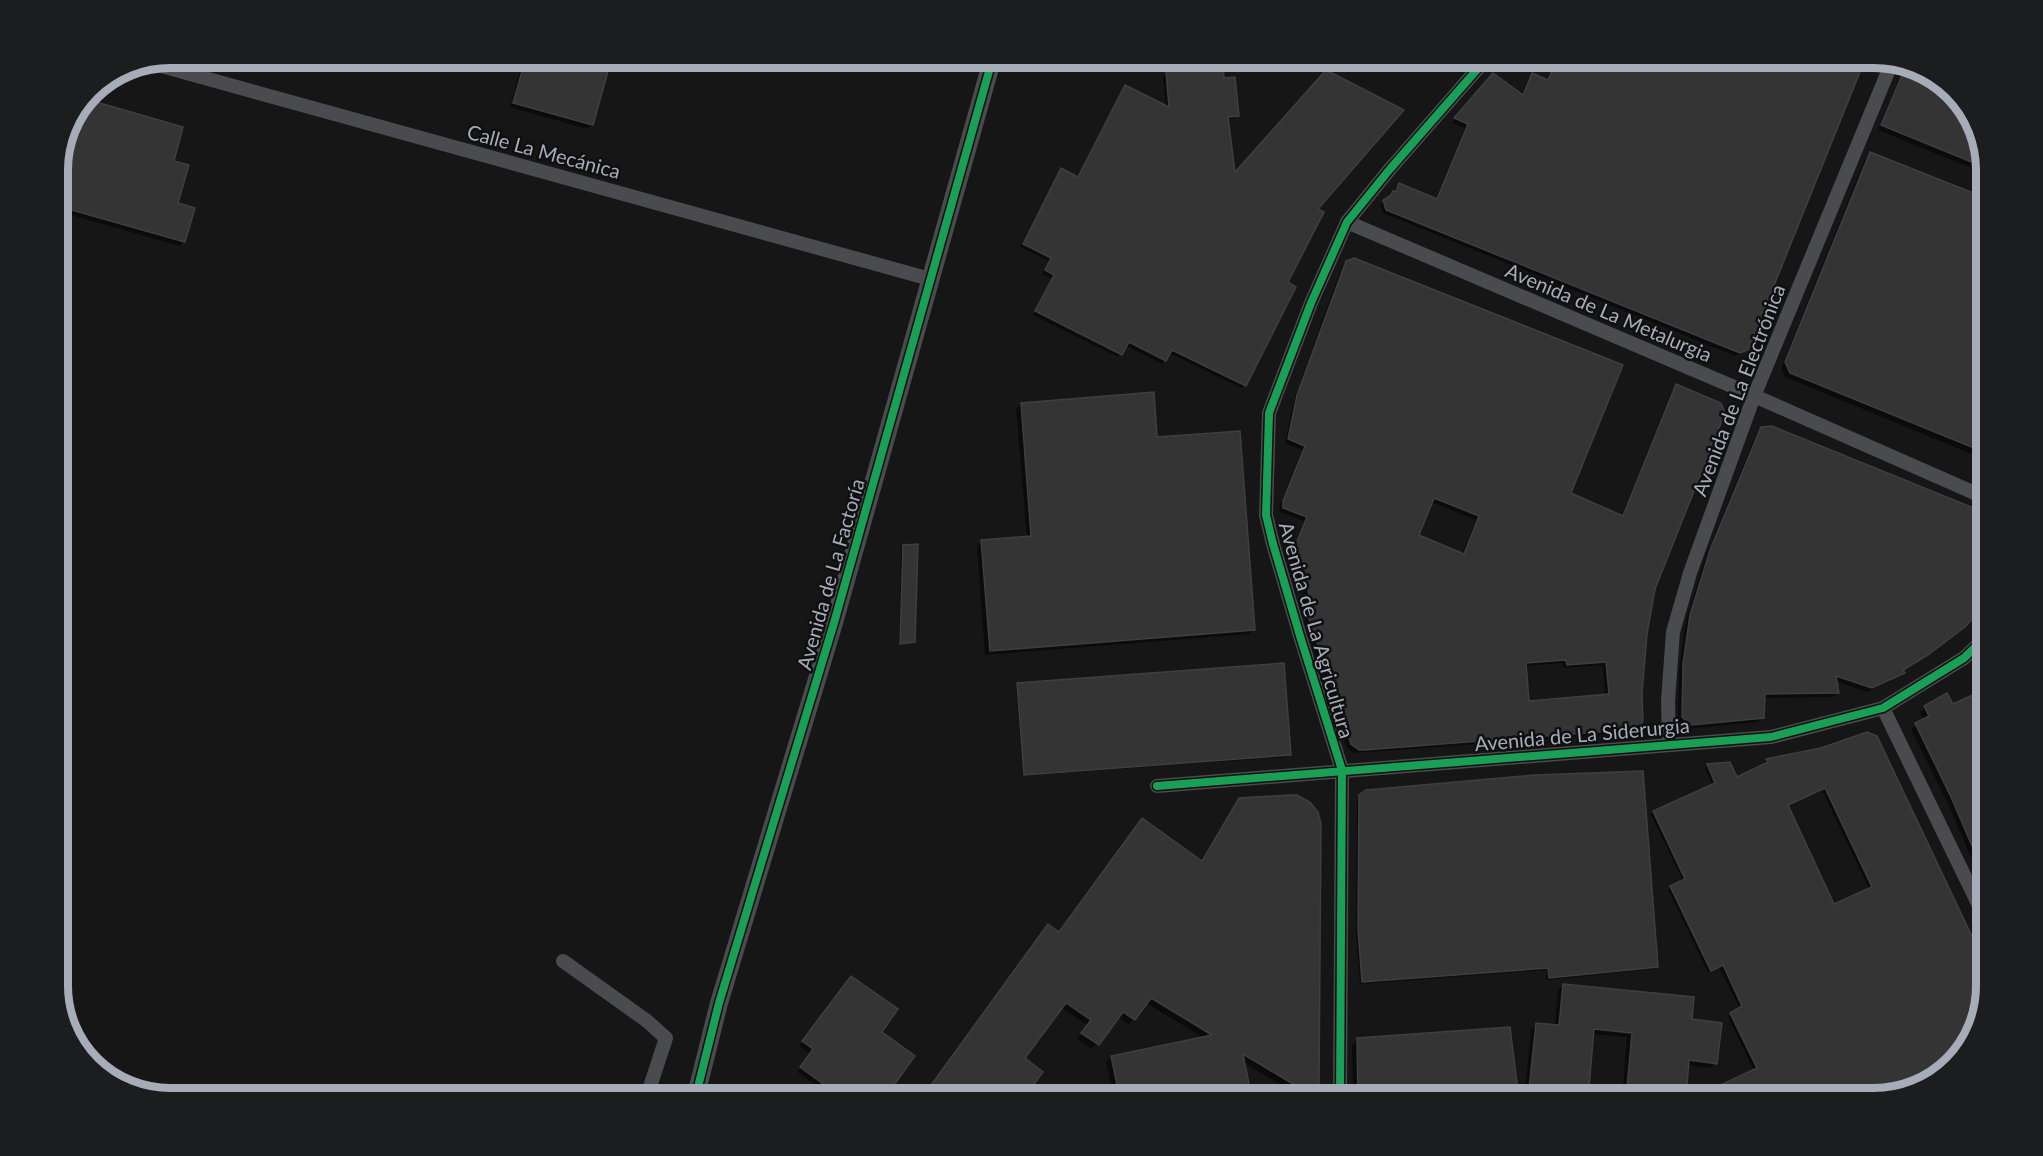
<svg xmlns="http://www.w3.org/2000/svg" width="2043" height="1156" viewBox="0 0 2043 1156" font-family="Lato,sans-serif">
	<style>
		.shadow { fill: #0007; fill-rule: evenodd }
		.building { fill: #343435; stroke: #3e3f42; stroke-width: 1.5; fill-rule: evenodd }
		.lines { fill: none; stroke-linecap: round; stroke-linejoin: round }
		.minor { stroke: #4a4b4f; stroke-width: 14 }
		.tertiary { stroke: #4a4b4f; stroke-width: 18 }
		.cycleway-casing { stroke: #101012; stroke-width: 11 }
		.cycleway { stroke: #1a9f57; stroke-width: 8 }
		.labels { text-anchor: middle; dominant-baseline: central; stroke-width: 5; stroke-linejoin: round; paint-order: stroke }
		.street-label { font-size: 20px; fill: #a6adb8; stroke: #101012 }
		.rim { fill: none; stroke: #a6adb8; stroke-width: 8 }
	</style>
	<rect width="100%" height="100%" fill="#161616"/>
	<g class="shadow">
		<polygon points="524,57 610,57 592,125 587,129 510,107"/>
		<polygon points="1556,57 1864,57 1747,349 1742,353 1735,356 1383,213 1380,205 1394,193 1399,185 1436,200 1465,128 1452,123 1489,79 1521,96 1528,79 1532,75 1547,81"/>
		<polygon points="1905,65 1929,72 1971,113 1986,163 1986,174 1878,130"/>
		<polygon points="1167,74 1223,80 1238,115 1234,119 1227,119 1234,175 1315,210 1245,385 1241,388 1169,353 1162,364 1125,345 1118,357 1033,315 1051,278 1042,274 1049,261 1020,247 1058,173 1061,170 1077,178 1125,87 1166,107 1163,77"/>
		<polygon points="1870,154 1986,200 1986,460 1785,377 1781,368 1865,159"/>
		<polygon points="172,162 177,204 184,241 180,246 57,211 57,163"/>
		<path d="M1346,262L1569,494L1622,517L1672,390L1676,386L1654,589L1645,633L1636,728L1632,733L1354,753L1347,748L1304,621L1310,617L1294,560L1289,557L1304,521L1280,512L1279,508L1302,450L1285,443L1294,400L1342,266ZM1431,502L1476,520L1462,554L1417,536ZM1563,663V668L1603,665L1605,696L1527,703L1525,666Z"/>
		<polygon points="1021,404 1156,439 1254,629 1249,634 985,655 977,546 982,541 1027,537 1016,409"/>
		<polygon points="1761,429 1959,631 1922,659 1902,671 1898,677 1867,692 1836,681 1837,693 1833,697 1763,698 1763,717 1758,722 1686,729 1678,722 1679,670 1686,621 1706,556 1756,434"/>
		<polygon points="903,546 914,641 899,642 901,548"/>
		<polygon points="1018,684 1289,754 1287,757 1023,776 1016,687"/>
		<polygon points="1986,690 1986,892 1947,802 1911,729 1924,720 1920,712 1925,707 1952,706"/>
		<path d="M1822,749L1986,987L1971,1042L1930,1084L1754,1071L1728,1017L1740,1009L1719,967L1708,972L1668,890L1683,881L1651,815L1653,812L1712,785L1705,768L1708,765L1737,779L1766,765L1764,763L1767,760ZM1822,790L1869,889L1833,906L1787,806Z"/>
		<polygon points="1366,791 1657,966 1654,969 1547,980 1546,970 1360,984 1356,932 1357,800"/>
		<polygon points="1239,800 1318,1087 1313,1092 1293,1092 1243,1062 1251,1099 1114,1099 1106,1062 1111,1057 1204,1038 1146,1003 1129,1024 1118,1016 1092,1049 1077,1039 1087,1025 1060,1007 1022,1059 1021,1099 921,1099 1043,931 1048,926 1058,933 1137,825 1200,862 1234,805"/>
		<polygon points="847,982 880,1032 882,1099 835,1099 797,1072 810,1054 799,1046"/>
		<polygon points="1563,986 1691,1020 1715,1063 1710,1068 1687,1065 1684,1099 1622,1099 1627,1037 1592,1034 1586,1099 1524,1099 1531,1030 1536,1025 1555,1027 1558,991"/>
		<polygon points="1357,1040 1517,1099 1353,1099 1352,1045"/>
	</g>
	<g class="building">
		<polygon points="526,57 612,57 593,125 513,103"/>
		<polygon points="1558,57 1866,57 1748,350 1740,353 1386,210 1383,200 1391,195 1393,191 1396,192 1399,183 1437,199 1468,124 1454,118 1493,73 1523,95 1532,73 1548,80"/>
		<polygon points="1223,64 1224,78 1235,77 1239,116 1228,117 1235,172 1326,70 1404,110 1318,209 1324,212 1288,282 1296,287 1246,386 1172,350 1166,361 1129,342 1122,355 1035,311 1054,275 1045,270 1051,258 1023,244 1061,168 1078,177 1125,85 1169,107 1166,72"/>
		<polygon points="1906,66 1929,72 1971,113 1986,163 1986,168 1881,125"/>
		<polygon points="86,99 183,127 174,161 189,165 178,203 195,208 185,242 57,206 57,163"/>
		<polygon points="1870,152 1986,198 1986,453 1790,373 1785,362"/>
		<path d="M1354,258L1623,365L1571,493L1623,516L1676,384L1721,403L1725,413L1655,589L1647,634L1642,693L1643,721L1637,729L1364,750H1359L1351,744L1308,616L1315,615L1298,556L1292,553L1307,517L1283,508V501L1305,446L1288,439L1297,395L1346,261ZM1434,498L1479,516L1464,554L1419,535ZM1566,660L1567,665L1606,662L1609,694L1529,701L1526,663Z"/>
		<polygon points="1154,392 1157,437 1240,431 1255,630 990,651 981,540 1031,536 1021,403"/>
		<polygon points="1772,426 1986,513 1986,605 1965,627 1928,655 1903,670 1905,673 1872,688 1836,676 1839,693 1765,694 1764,718 1691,725 1682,717 1683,664 1690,615 1710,550 1761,427"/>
		<polygon points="918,544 915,642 900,644 903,545"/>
		<polygon points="1284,663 1291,755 1024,775 1017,683"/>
		<polygon points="1986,689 1986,878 1951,797 1915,723 1929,716 1924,706 1947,693 1953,704"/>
		<path d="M1867,732L1877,736L1986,966V987L1971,1042L1930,1084L1874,1099H1691L1757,1068L1730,1013L1742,1006L1723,965L1711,971L1670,886L1685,879L1653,811L1715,783L1707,764L1730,762L1737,777L1768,762L1766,759L1821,748ZM1825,788L1872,887L1834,904L1788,805Z"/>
		<polygon points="1643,771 1658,967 1549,978 1548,968 1362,982 1358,929 1359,795 1366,790 1535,775"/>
		<polygon points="1289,795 1297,795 1310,802 1318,812 1321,824 1319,1088 1298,1087 1243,1054 1252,1099 1120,1099 1111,1056 1212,1035 1151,998 1135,1020 1123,1012 1099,1045 1081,1033 1091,1020 1066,1003 1025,1058 1043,1072 1023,1099 921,1099 1048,924 1059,932 1142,818 1202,861 1239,798"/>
		<polygon points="851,976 898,1009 882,1032 915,1056 884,1099 844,1099 800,1067 813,1049 802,1041"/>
		<polygon points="1563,984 1694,997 1692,1019 1722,1023 1717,1064 1689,1060 1686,1099 1626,1099 1632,1033 1594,1029 1588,1099 1528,1099 1536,1023 1559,1025"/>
		<polygon points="1510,1027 1519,1099 1358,1099 1357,1038"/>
	</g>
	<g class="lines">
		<g class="minor">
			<polyline points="147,62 930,279"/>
			<polyline points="1347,222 1734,387 1986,498"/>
			<polyline points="1883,708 1986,920"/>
			<polyline points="1669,744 1668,701 1673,632 1690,573 1754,396 1892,62"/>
			<polyline points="1157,786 1771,737 1883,708 1964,658 1986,637"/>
			<polyline points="563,961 647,1021 666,1038 646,1099"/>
			<polyline points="1340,1099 1342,770 1300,636 1273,544 1266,515 1269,413 1311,303 1347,222 1390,169 1488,57"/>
		</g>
		<polyline class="tertiary" points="695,1099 719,1003 834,623 993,57"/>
		<defs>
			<g id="cycleway">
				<polyline points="1157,786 1771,737 1883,708 1964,658 1986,637"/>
				<polyline points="695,1099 719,1003 834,623 993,57"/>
				<polyline points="1340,1099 1342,770 1300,636 1273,544 1266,515 1269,413 1311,303 1347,222 1390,169 1488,57"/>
			</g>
		</defs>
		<use href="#cycleway" class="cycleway-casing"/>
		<use href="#cycleway" class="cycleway"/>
	</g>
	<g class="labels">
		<g class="street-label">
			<text transform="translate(544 151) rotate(15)">Calle La Mecánica</text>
			<text transform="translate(1609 312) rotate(23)">Avenida de La Metalurgia</text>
			<text transform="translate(1738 390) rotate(-69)">Avenida de La Electrónica</text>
			<text transform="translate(830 574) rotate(-74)">Avenida de La Factoría</text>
			<text transform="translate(1317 630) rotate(74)">Avenida de La Agricultura</text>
			<text transform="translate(1582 734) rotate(-5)">Avenida de La Siderurgia</text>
		</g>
	</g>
	<path d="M0 0H2043V1156H0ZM170 68H1874A102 102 0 0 1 1976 170V986A102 102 0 0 1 1874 1088H170A102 102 0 0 1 68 986V170A102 102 0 0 1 170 68Z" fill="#1c1d1f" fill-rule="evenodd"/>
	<path class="rim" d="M170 68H1874A102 102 0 0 1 1976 170V986A102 102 0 0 1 1874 1088H170A102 102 0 0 1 68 986V170A102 102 0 0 1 170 68Z"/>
</svg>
